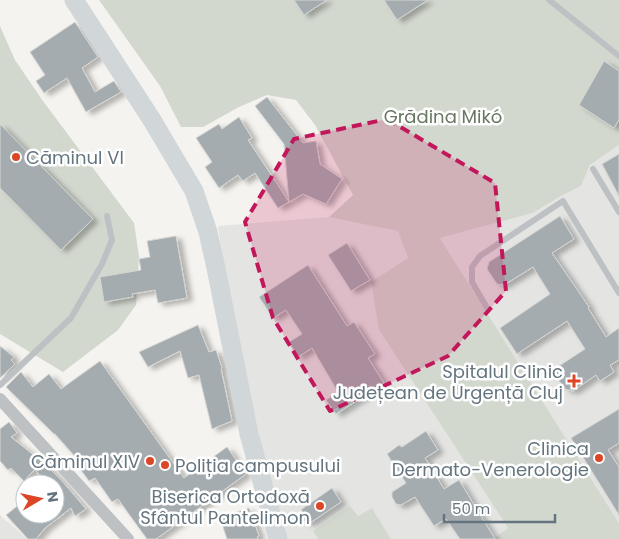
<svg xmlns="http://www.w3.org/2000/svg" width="619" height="539" viewBox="0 0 619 539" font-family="Poppins,sans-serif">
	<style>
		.built { fill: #e4e5e3 }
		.green { fill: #d3d8cf }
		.building { fill: #a4acb0; stroke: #d5d5d2; filter: url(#shadow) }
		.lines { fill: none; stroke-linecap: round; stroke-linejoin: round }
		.lane { stroke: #bdc1c4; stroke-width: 6 }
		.street { stroke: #bdc1c4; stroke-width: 12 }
		.secondary { stroke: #d1d6d9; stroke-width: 19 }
		.marked { fill: #c2185b; fill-opacity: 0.2; stroke: #c2185b; stroke-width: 4; stroke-dasharray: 10 6; stroke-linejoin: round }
		.poi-dot { fill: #dc4627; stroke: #fff; stroke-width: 2 }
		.labels { text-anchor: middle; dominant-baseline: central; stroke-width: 5; stroke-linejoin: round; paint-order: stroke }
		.park-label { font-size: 18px; fill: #687762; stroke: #fff }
		.poi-label { font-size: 18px; fill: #64757f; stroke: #fff; text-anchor: end }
	</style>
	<defs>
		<filter id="shadow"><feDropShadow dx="5.5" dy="3" stdDeviation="2.5" flood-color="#0004"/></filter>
	</defs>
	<rect width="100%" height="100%" fill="#f4f3ef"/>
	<g class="built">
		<polygon points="619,145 619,523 440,238 533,213 561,196 581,186 590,165"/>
		<polygon points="329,217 398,230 408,258 379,330 508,528 493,539 391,539 372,508 358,516 313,531 318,539 284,539 232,333 218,226"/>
		<polygon points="0,515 26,539 0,539"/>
	</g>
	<g class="green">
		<polygon points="99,0 619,0 619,145 590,165 581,186 561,196 533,213 440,238 619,523 619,539 493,539 508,528 379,330 371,282 408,258 398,231 329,217 353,195 315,125 296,100 267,95 239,107 203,127 181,127 160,86"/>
		<polygon points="0,26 15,60 43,101 134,223 139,256 136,305 118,330 63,372 0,334"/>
		<polygon points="350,506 358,516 372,508 391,539 318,539 313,531"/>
	</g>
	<g class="building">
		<polygon points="294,0 327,0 304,15"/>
		<polygon points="384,0 428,0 397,20"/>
		<polygon points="75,22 98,57 82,68 95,92 114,81 121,92 86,112 67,78 44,93 36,81 45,75 30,52"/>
		<polygon points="604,61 619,71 619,120 614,128 579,105"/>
		<polygon points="267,97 303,143 316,141 320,164 342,179 326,204 303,194 289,202 284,144 255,106"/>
		<polygon points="239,117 252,138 248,140 289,202 278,208 255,173 243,181 238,175 219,188 205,167 212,162 196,138 219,124 222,129"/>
		<polygon points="0,124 93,219 61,250 0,188"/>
		<polygon points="619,154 619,196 602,164"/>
		<polygon points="560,216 574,239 552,253 589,307 588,308 606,337 619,328 619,360 610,365 614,372 600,381 596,375 573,391 565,389 555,375 556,368 585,349 567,321 517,354 500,328 550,294 533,267 504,285 497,284 487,269 489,262"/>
		<polygon points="176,236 187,298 158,303 155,290 132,294 133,297 104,302 100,277 141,270 139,259 150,257 147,241"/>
		<polygon points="347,243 370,280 351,291 328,255"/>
		<polygon points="308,265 347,326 354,322 375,354 368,358 384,383 336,414 326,400 338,392 312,348 298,357 289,342 302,334 286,310 273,318 259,297"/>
		<polygon points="198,325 209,352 216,350 222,368 221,369 232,421 212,429 199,375 188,378 180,351 148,367 139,352"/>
		<polygon points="0,346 14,357 11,360 15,364 0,378"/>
		<polygon points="100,361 184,478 227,447 246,474 156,539 147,539 118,499 112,502 95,478 89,481 75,462 78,460 55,434 54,434 6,387 21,372 33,387 49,374 61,389"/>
		<polygon points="619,409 619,443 608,450 619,467 619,515 571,438"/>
		<polygon points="9,422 17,433 11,437 46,465 62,481 86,509 75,516 71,508 45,528 36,539 28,539 6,515 25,500 25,514 55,514 55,484 46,484 35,469 24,481 11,468 8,470 0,461 0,429"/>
		<polygon points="426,431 438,450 425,458 444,489 459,480 495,539 460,539 446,519 434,526 415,497 401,505 396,504 392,497 392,492 406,483 387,454 399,445 402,447"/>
		<polygon points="332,488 341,502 310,523 303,521 300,517 302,509"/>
		<polygon points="249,508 259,536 257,537 258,539 227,539 220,518"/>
	</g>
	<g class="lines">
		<g class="lane">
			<polyline points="549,0 619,56"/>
			<polyline points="593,169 619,212"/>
			<polyline points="487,308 472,282 472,267 480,256 563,201 619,293"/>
			<polyline points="0,385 71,318 102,264 112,240 107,216"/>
		</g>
		<polyline class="street" points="0,399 128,539"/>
		<polyline class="secondary" points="74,0 152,120 194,191 208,232 216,268 249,434 278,539"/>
	</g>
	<path class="marked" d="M387,119L495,183L506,291L448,356L330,411L273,318L245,222L294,139Z"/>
	<g class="poi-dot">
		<circle cx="16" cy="157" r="5"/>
		<path d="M571.5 373.5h5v5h5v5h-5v5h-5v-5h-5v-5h5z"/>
		<circle cx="599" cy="458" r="5"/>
		<circle cx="150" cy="461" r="5"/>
		<circle cx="165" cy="465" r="5"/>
		<circle cx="320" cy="506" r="5"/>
	</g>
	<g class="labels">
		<g class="park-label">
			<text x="443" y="116">Grădina Mikó</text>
		</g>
		<g class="poi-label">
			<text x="26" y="157" text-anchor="start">Căminul VI</text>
			<text x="563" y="371">Spitalul Clinic<tspan x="563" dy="21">Județean de Urgență Cluj</tspan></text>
			<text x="589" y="448">Clinica<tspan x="589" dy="21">Dermato-Venerologie</tspan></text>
			<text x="140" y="461">Căminul XIV</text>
			<text x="175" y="465" text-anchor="start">Poliția campusului</text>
			<text x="310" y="496">Biserica Ortodoxă<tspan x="310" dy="21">Sfântul Pantelimon</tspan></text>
		</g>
	</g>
	<g transform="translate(40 499) rotate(81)"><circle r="24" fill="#ffffff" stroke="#c1c8cc"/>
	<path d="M0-4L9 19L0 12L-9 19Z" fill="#dc4627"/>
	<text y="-8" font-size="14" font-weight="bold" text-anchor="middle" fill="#64757f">N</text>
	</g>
	<path d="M444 514v8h111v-8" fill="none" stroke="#64757f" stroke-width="2.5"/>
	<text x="452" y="514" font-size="15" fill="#64757f" stroke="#ffffff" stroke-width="4" paint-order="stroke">50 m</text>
</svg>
